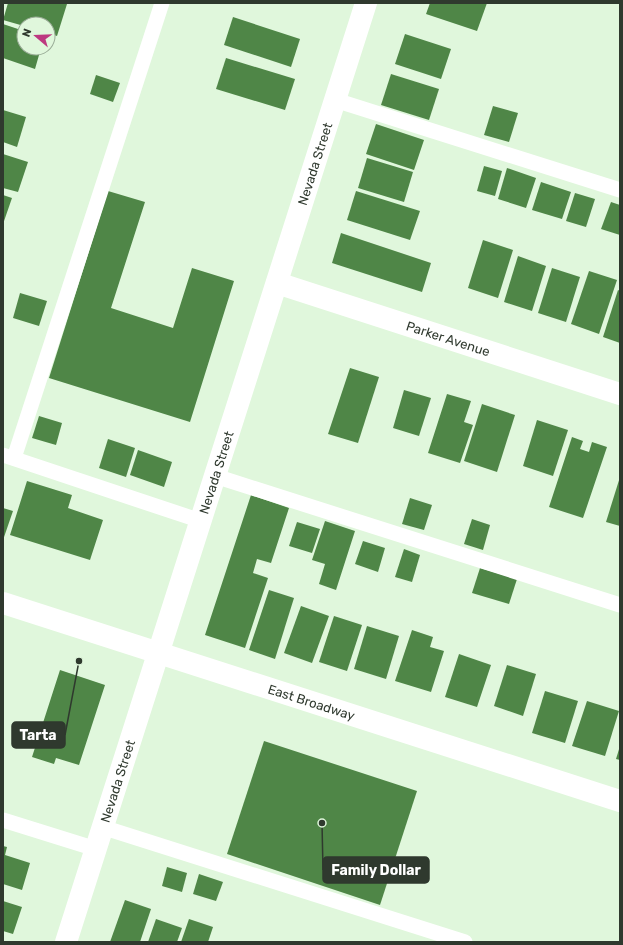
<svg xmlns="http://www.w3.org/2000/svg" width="623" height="945" viewBox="0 0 623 945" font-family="Rubik,sans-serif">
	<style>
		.building { fill: #4f8647 }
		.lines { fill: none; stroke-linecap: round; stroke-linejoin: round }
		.service { stroke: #fff; stroke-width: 15 }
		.minor { stroke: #fff; stroke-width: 22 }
		.tertiary { stroke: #fff; stroke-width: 22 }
		.labels { text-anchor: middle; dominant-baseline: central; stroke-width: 4; stroke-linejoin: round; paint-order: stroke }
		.street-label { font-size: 13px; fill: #2f392e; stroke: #e0f7dc }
		.leader { fill: none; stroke: #2f392e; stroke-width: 1.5 }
		.callout-dot { fill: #2f392e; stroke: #e0f7dc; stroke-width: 1.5 }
		.callout { fill: #2f392e; stroke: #2f392e; stroke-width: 1.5 }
		.callout-label { font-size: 14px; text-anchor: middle; font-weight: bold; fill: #fff }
	</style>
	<rect width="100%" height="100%" fill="#e0f7dc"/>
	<g class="building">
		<polygon points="8,3 62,3 67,4 57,36 48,33 48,24 24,24 24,26 3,20"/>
		<polygon points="430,3 487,3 477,31 426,14"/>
		<polygon points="233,17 300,39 291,67 224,45"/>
		<polygon points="3,24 24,31 24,48 41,48 35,69 3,58"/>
		<polygon points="405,34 451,49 441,79 395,64"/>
		<polygon points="226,58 295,79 285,110 216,89"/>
		<polygon points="391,74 439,89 429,120 381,105"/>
		<polygon points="96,75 120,83 113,102 90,94"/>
		<polygon points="493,106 518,113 509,142 484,135"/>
		<polygon points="3,110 26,117 17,147 3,142"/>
		<polygon points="376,124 424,140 414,170 366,154"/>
		<polygon points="3,154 28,162 18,192 3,188"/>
		<polygon points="367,158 413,172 404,202 358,188"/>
		<polygon points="484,166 502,171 495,196 477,191"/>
		<polygon points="507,168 536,178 526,208 498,199"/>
		<polygon points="541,182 571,192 562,219 532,210"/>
		<polygon points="108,191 145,202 111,308 173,328 192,268 234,281 190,422 49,378"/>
		<polygon points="356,191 420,211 410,240 347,220"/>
		<polygon points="575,193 595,199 586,227 566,221"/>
		<polygon points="3,195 12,198 3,224"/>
		<polygon points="611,202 620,205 620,235 601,229"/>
		<polygon points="341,233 431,263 422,292 332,263"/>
		<polygon points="483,240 513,250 498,298 468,288"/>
		<polygon points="518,256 546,266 532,311 504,302"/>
		<polygon points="552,268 580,277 566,322 538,313"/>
		<polygon points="589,271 617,280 599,334 571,324"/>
		<polygon points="618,290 620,291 620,343 603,337"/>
		<polygon points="20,293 47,301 39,326 13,318"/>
		<polygon points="350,368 379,377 358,443 328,434"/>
		<polygon points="404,390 431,398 419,436 393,428"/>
		<polygon points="447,394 471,401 464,422 473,425 460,463 428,453"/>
		<polygon points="482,404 515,415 497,472 464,461"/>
		<polygon points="39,416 62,423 56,445 32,438"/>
		<polygon points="537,420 568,430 553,476 523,466"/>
		<polygon points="572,437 583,441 580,449 589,452 592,442 607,447 583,518 549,507"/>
		<polygon points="108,439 135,448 126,477 99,468"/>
		<polygon points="138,450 172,462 164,487 130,475"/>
		<polygon points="620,477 620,526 606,522"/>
		<polygon points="27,481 72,495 68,508 103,520 90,560 10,535"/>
		<polygon points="251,495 289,508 271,563 257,559 253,573 268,578 245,648 205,635"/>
		<polygon points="410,498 432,505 424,530 402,524"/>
		<polygon points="3,508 13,511 3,540"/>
		<polygon points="472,519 490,525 483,550 464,544"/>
		<polygon points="325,521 355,531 336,590 319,584 325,564 312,560"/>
		<polygon points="297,522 320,529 312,553 289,546"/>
		<polygon points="363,541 385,548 378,572 355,564"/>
		<polygon points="404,549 420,555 412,582 395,577"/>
		<polygon points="480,568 517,579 509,604 472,593"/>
		<polygon points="269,590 294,598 275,659 249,650"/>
		<polygon points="301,606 329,616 312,663 284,653"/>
		<polygon points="334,616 362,625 347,671 319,662"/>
		<polygon points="367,626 399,636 386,679 354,669"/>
		<polygon points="412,630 433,637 430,647 444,651 431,692 395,681"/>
		<polygon points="459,654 491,665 477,707 445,697"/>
		<polygon points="507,665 536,674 523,716 494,706"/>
		<polygon points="60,670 105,685 79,765 56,758 54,764 32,757"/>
		<polygon points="545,691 578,701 565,743 532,733"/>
		<polygon points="587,701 619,711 605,756 572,746"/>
		<polygon points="264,741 417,791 380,905 227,854"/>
		<polygon points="620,746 620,760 616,759"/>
		<polygon points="3,846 7,847 5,855 30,863 22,890 3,884"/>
		<polygon points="167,867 187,873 182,892 162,886"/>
		<polygon points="199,874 223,882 216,901 193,894"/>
		<polygon points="125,900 151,909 140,942 110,942"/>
		<polygon points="3,901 22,907 13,934 3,931"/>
		<polygon points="156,919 182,928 177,942 148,942"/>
		<polygon points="189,919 213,927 208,942 181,942"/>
	</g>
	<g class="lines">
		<g class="service">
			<polyline points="335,100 620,190"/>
			<polyline points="3,455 201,521"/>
			<polyline points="14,458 162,3"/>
			<polyline points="215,476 620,605"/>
			<polyline points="3,820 96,849"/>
			<polyline points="102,827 465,942"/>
		</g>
		<path class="minor" id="s1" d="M277,283L620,394"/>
		<g class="tertiary">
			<path id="s2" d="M3,603L620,801"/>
			<path id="s3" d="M66,942L366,3"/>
		</g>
	</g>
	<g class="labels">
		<g class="street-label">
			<text stroke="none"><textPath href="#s3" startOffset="817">Nevada Street</textPath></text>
			<text stroke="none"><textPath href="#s1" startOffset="180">Parker Avenue</textPath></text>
			<text stroke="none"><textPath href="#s3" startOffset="493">Nevada Street</textPath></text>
			<text stroke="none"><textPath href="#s2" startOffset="324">East Broadway</textPath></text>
			<text stroke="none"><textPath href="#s3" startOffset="169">Nevada Street</textPath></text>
		</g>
	</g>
	<path class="leader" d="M79 661L65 735M322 823L323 870"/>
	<g class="callout-dot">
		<circle cx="79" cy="661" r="4"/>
		<circle cx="322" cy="823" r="4"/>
	</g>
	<g class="callout">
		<rect x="12" y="722" width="53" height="26" rx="4"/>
		<rect x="323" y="857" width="106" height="26" rx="4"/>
	</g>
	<g class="callout-label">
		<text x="38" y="740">Tarta</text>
		<text x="376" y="875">Family Dollar</text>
	</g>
	<rect width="623" height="945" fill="none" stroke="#2f392e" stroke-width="8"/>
	<g transform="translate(36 36) rotate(289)"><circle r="19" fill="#e0f7dc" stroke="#99ab96"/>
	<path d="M0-3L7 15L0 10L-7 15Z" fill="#bd3980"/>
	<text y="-6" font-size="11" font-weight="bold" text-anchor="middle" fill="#2f392e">N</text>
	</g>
</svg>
